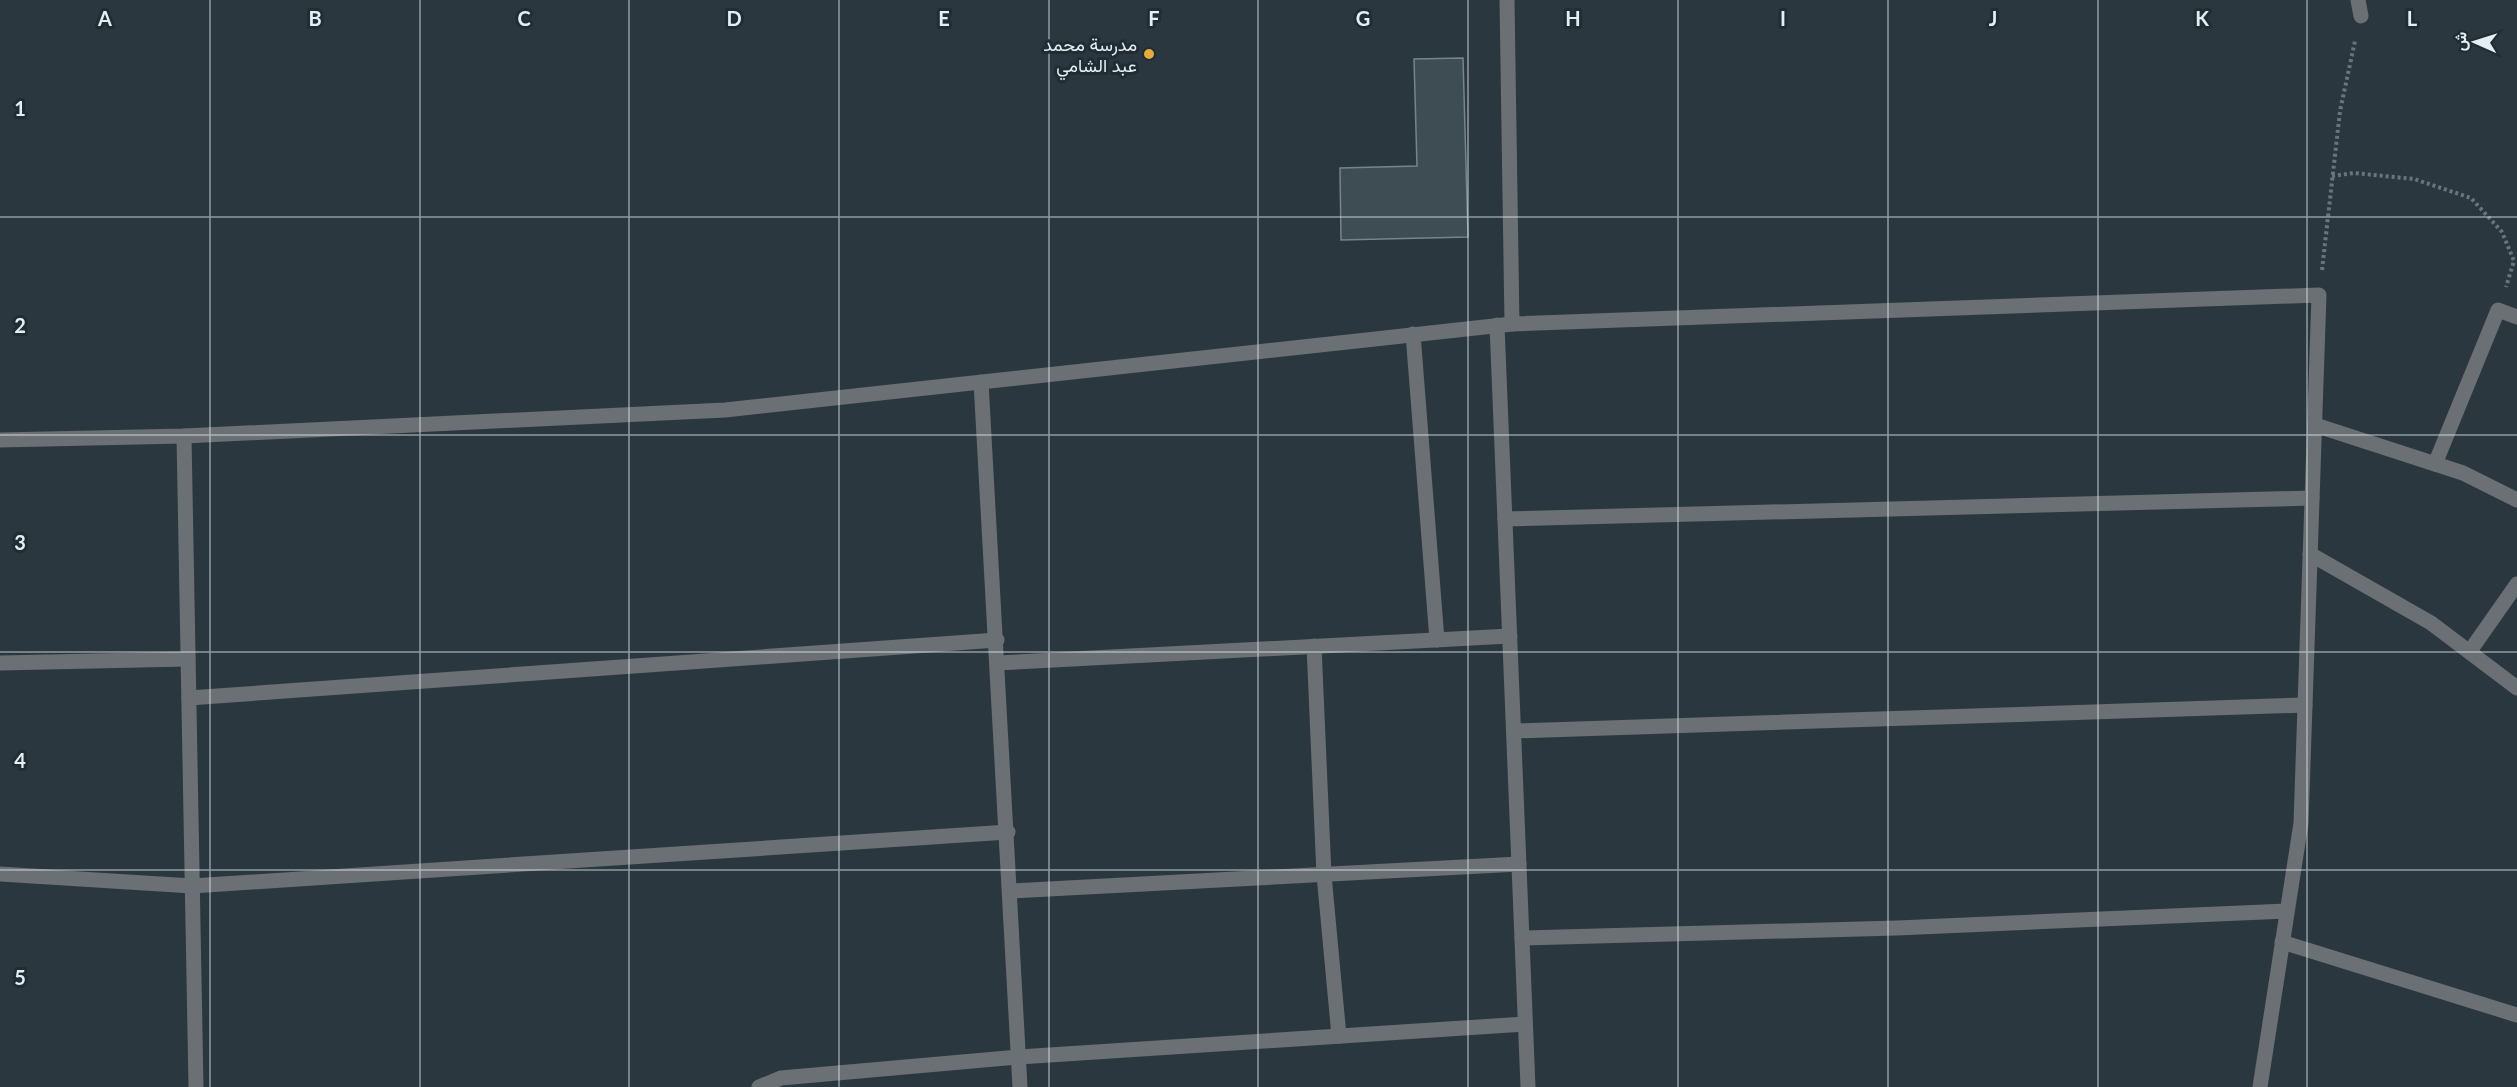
<svg xmlns="http://www.w3.org/2000/svg" width="2517" height="1087" viewBox="0 0 2517 1087" font-family="Lato,Vazirmatn,sans-serif">
	<style>
		.building { fill: #3e4c53; stroke: #76858d; stroke-width: 1.5 }
		.lines { fill: none; stroke-linecap: round; stroke-linejoin: round }
		.path { stroke: #6a757b; stroke-width: 4; stroke-dasharray: 3 3; stroke-linecap: butt }
		.minor { stroke: #6a7074; stroke-width: 15 }
		.grid { fill: none; stroke: #e5eef2; stroke-width: 1.5; stroke-opacity: 0.55 }
		.poi-dot { fill: #e8ab37; stroke: #202d34; stroke-width: 2 }
		.labels { text-anchor: middle; dominant-baseline: central; stroke-width: 6; stroke-linejoin: round; paint-order: stroke }
		.poi-label { font-size: 18px; fill: #e5eef2; stroke: #202d34; text-anchor: end }
		.grid-label { font-size: 20px; text-anchor: middle; font-weight: bold; fill: #e5eef2; stroke: #202d34; stroke-width: 6; stroke-linejoin: round; paint-order: stroke }
	</style>
	<rect width="100%" height="100%" fill="#2a373e"/>
	<polygon class="building" points="1463,58 1468,237 1341,240 1340,168 1417,166 1414,59"/>
	<g class="lines">
		<g class="path">
			<polyline points="2332,176 2354,173 2414,179 2471,198 2502,232 2514,261 2506,287"/>
			<polyline points="2322,270 2340,111 2355,41"/>
		</g>
		<g class="minor">
			<polyline points="1507,0 1512,324"/>
			<polyline points="2358,0 2361,16"/>
			<polyline points="1497,325 1528,1087"/>
			<polyline points="1413,334 1437,640"/>
			<polyline points="981,382 1020,1087"/>
			<polyline points="2315,425 2463,473 2517,500"/>
			<polyline points="184,436 196,1087"/>
			<polyline points="0,440 184,436 725,410 1512,324 2319,295 2301,823 2260,1087"/>
			<polyline points="2435,464 2498,310 2517,317"/>
			<polyline points="1505,519 2312,498"/>
			<polyline points="2310,554 2431,623 2517,688"/>
			<polyline points="1314,646 1324,875 1339,1036"/>
			<polyline points="2470,651 2517,584"/>
			<polyline points="0,663 188,659"/>
			<polyline points="998,663 1510,636"/>
			<polyline points="189,698 997,640"/>
			<polyline points="1514,731 2305,705"/>
			<polyline points="0,874 192,886 1008,832"/>
			<polyline points="1011,891 1519,864"/>
			<polyline points="1522,938 1897,928 2287,911"/>
			<polyline points="2282,942 2517,1015"/>
			<polyline points="759,1087 781,1078 1019,1057 1525,1024"/>
		</g>
	</g>
	<path class="grid" d="M210,0V1087M420,0V1087M629,0V1087M839,0V1087M1049,0V1087M1258,0V1087M1468,0V1087M1678,0V1087M1888,0V1087M2098,0V1087M2307,0V1087M0,217H2517M0,435H2517M0,652H2517M0,870H2517"/>
	<circle class="poi-dot" cx="1149" cy="54" r="6"/>
	<g class="labels">
		<g class="poi-label">
			<text x="1137" y="44">مدرسة محمد<tspan x="1137" dy="21">عبد الشامي</tspan></text>
		</g>
	</g>
	<g class="grid-label">
		<text x="105" y="26">A</text>
		<text x="315" y="26">B</text>
		<text x="524" y="26">C</text>
		<text x="734" y="26">D</text>
		<text x="944" y="26">E</text>
		<text x="1154" y="26">F</text>
		<text x="1363" y="26">G</text>
		<text x="1573" y="26">H</text>
		<text x="1783" y="26">I</text>
		<text x="1993" y="26">J</text>
		<text x="2202" y="26">K</text>
		<text x="2412" y="26">L</text>
		<text x="20" y="116">1</text>
		<text x="20" y="333">2</text>
		<text x="20" y="550">3</text>
		<text x="20" y="768">4</text>
		<text x="20" y="985">5</text>
	</g>
	<g transform="translate(2475 42) rotate(273)" stroke="#202d34" stroke-width="4.5" paint-order="stroke">
	<path d="M0-4.5L10 22L0 15L-10 22Z" fill="#e5eef2"/>
	<text y="-9" font-size="16" font-weight="bold" text-anchor="middle" fill="#e5eef2">ش</text>
	</g>
</svg>
